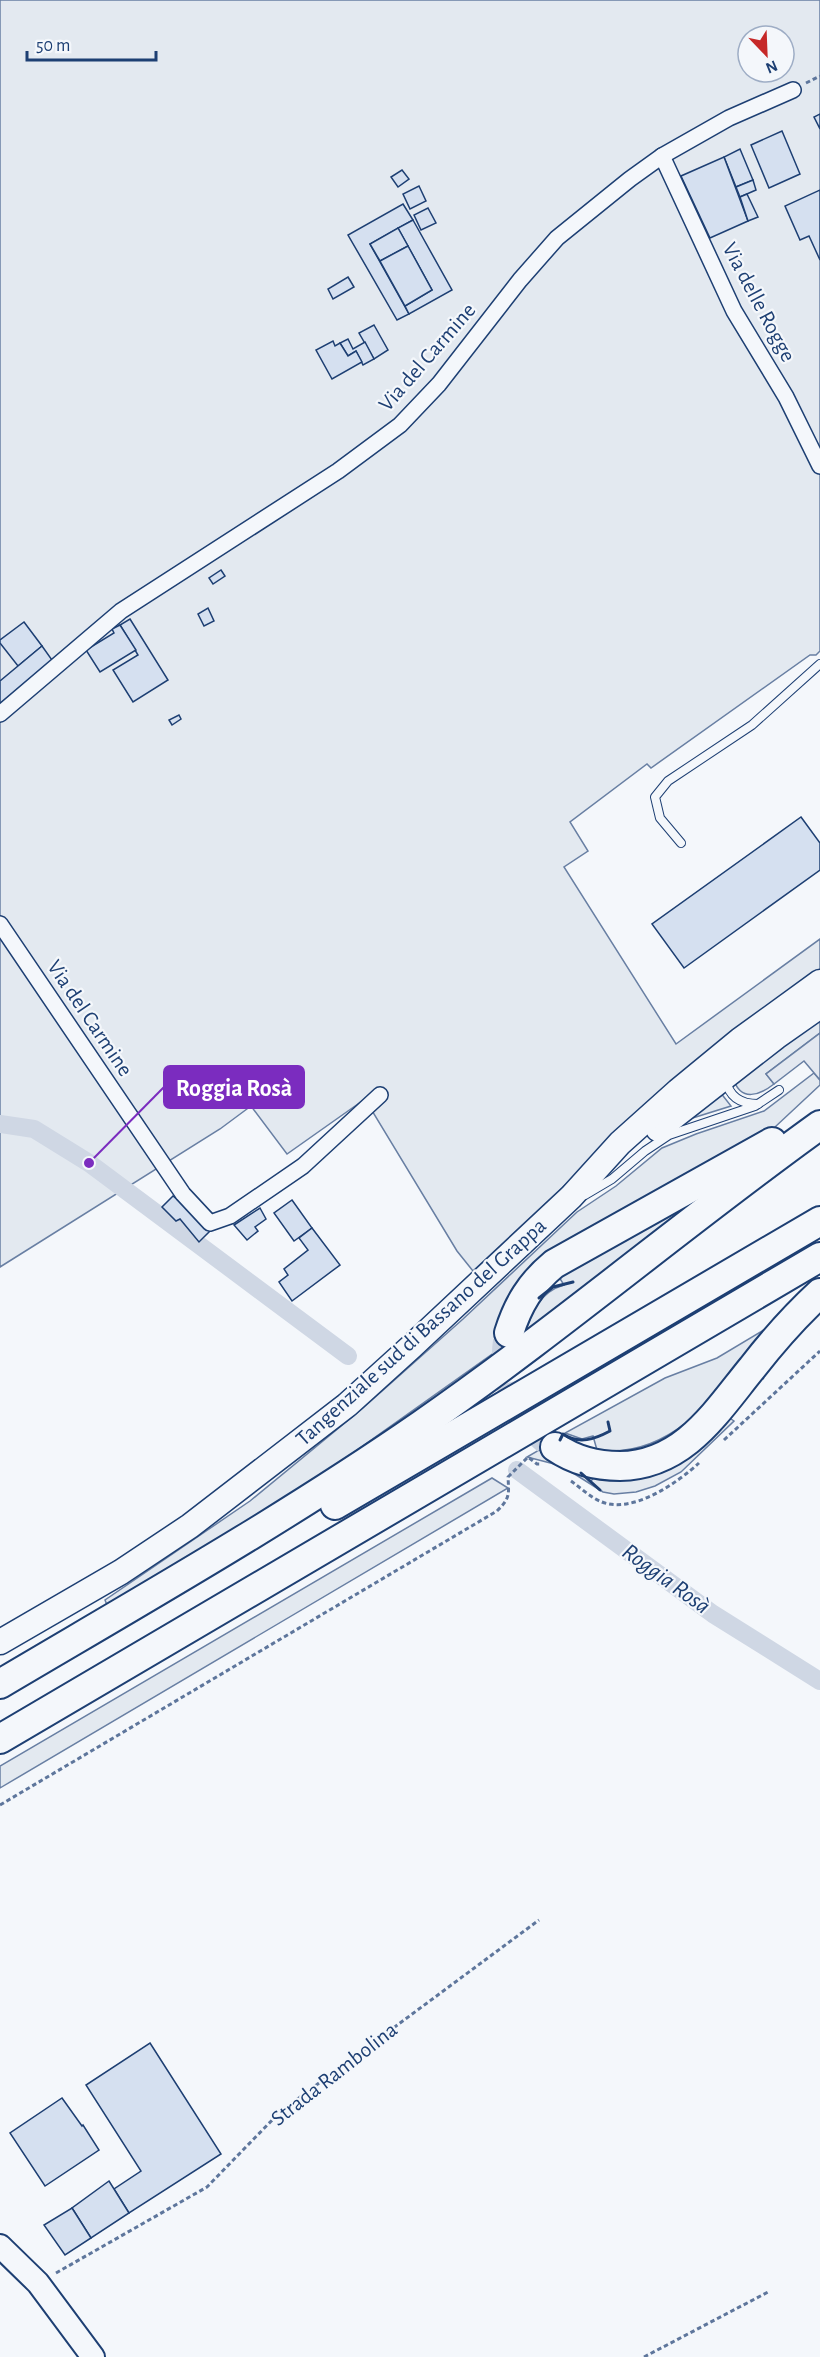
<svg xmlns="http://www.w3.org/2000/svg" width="820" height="2357" viewBox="0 0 820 2357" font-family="'Alegreya Sans',sans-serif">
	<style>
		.green { fill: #e3e9f0; stroke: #687fa3; stroke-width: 1.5; fill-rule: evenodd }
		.parking { fill: #e3e8f0; stroke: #687fa3; stroke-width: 1.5 }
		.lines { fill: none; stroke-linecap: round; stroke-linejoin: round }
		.canal { stroke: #cfd7e4; stroke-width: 18 }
		.building { fill: #d5e0f0; stroke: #1d3f73; stroke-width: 1.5 }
		.highway-tunnel { stroke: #c9d2e0; stroke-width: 28; stroke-dasharray: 28 14; stroke-linecap: butt }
		.lane-casing { stroke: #1d3f73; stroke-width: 10 }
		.street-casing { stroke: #1d3f73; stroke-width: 18 }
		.secondary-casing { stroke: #1d3f73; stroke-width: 26 }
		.primary-casing { stroke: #1d3f73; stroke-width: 27 }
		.highway-casing { stroke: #1d3f73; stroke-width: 32 }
		.path { stroke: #5e769c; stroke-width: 3; stroke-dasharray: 4.5 3; stroke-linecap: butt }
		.lane { stroke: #f4f7fb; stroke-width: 8 }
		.street { stroke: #f4f7fb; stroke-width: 15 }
		.secondary { stroke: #f4f7fb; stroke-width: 22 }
		.primary { stroke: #f4f7fb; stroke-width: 24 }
		.highway { stroke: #f4f7fb; stroke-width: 28 }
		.wall { stroke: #1d3f73; stroke-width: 3 }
		.labels { text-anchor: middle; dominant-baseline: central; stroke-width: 4.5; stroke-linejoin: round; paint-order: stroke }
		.street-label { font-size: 22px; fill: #1d3f73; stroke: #f4f7fb }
		.water-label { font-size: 24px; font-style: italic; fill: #1d3f73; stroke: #f4f7fb }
		.leader { fill: none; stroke: #7b2cbf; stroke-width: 2 }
		.callout-dot { fill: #7b2cbf; stroke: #f4f7fb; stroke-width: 2 }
		.callout { fill: #7b2cbf; stroke: #7b2cbf; stroke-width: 2 }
		.callout-label { font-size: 24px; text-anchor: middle; font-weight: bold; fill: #fff }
	</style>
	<rect width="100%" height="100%" fill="#f4f7fb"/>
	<g class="green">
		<path d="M0,0H820V651L816,655H810L651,768L647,764L570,822L588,851L564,867L676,1044L820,939V973L671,1086L473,1271L457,1251L365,1099L287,1154L251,1106L220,1129L0,1267ZM748,36H784V72H748Z"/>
		<path d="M820,1016V1033L766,1074L774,1084C760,1095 741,1102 734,1080Z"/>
		<polygon points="814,1073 820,1080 820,1085 775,1127 740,1154 609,1223 499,1328 495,1352 295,1494 107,1605 105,1600 250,1501 363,1408 463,1319 577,1212 616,1186 662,1148 696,1134 764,1111"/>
		<polygon points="720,1092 731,1106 683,1121"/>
		<path d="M707,1188L710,1197L524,1335C532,1313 539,1292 564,1285L559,1277Z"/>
		<path d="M774,1324C728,1379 679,1461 597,1450L593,1436L582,1439L565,1433L665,1378L717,1358Z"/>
		<polygon points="725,1415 734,1421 681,1472 655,1486 636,1492 614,1494 603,1492 562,1466 527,1457 539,1450 578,1470 591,1481 598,1473"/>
		<polygon points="492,1478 508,1488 0,1788 0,1766"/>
	</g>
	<polygon class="parking" points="820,1033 820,1080 804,1061 774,1084 766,1074"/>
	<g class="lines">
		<g class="canal">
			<polyline points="0,1124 34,1129 89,1163 348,1356"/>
			<polyline points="517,1470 713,1614 820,1681"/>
		</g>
	</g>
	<g class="building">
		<polygon points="820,114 820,129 814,117"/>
		<polygon points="782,131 800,174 769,188 751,145"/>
		<polygon points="740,149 753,180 736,187 724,157"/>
		<polygon points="724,157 748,221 710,238 681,176"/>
		<polygon points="402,170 409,179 398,187 391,177"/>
		<polygon points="753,180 756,190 740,197 736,187"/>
		<polygon points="419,186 426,201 410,209 403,194"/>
		<polygon points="820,190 820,260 809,236 800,240 785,206"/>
		<polygon points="747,194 758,217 748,221 740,197"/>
		<polygon points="403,204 413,220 370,244 409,314 397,320 348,235"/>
		<polygon points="428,208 436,223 421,230 414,215"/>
		<polygon points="413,220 452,290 409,314 405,306 432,290 398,228"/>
		<polygon points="398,228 408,246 380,261 370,244"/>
		<polygon points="408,246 432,290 405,306 380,261"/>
		<polygon points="348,277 354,287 333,299 328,289"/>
		<polygon points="374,325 388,350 374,359 359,333"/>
		<polygon points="348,339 353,349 365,342 374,359 363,365 356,351 348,356 340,343"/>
		<polygon points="333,341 335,346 340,343 348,356 356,351 362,362 332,379 316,350"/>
		<polygon points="221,570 225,576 213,584 209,578"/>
		<polygon points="208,608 214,621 204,626 198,614"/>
		<polygon points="130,619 168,680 133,702 113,670 138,655 120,625"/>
		<polygon points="24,622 42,646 18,666 0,643 0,640"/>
		<polygon points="120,625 136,650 100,672 86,650 114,633 112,629"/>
		<polygon points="42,646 52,660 0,704 0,681"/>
		<polygon points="179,715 181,719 172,725 169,720"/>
		<polygon points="801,817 820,843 820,870 684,968 652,924"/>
		<polygon points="173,1196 212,1229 199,1242 180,1219 176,1221 162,1207"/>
		<polygon points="292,1200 312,1228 294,1241 274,1213"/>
		<polygon points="260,1208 266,1219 255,1227 258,1231 247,1240 234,1225"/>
		<polygon points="312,1228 340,1265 292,1301 279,1282 288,1275 284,1269 308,1250 299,1238"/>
		<polygon points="150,2043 221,2154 129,2213 114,2189 141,2171 86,2085"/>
		<polygon points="62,2098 82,2126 83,2125 99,2150 45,2186 10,2133"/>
		<polygon points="109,2181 129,2213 91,2238 72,2208"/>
		<polygon points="72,2208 91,2238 65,2255 44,2225"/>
	</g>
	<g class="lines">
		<path class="highway-tunnel" d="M507,1341C501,1381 521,1424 555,1447"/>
		<defs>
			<g id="lane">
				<polyline points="681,843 660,818 655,797 668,781 752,725 820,664"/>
				<path d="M726,1080C729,1097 741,1104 758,1104"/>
				<polyline points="585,1195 612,1179 645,1151 669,1135 755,1106 779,1090"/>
			</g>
			<g id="street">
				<polyline points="662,156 734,311 786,397 820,466"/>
				<polyline points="0,714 121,611 338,471 400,425 439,384 520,280 557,238 630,179 662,156 729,118 793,90"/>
				<polyline points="0,924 183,1194 210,1223 230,1216 303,1166 380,1095"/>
			</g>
			<polyline id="secondary" points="0,2246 38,2283 93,2357"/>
			<g id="primary">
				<polyline points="658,1129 776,1037 820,1006"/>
				<polyline points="0,1642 121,1572 190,1526 347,1405 411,1347 571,1197 620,1143 678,1091 740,1040 820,982"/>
			</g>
			<g id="highway">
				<path d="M509,1333C518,1304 531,1283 554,1264L772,1142"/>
				<path d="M555,1447C574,1460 597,1466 620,1466C684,1465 716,1412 752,1368C773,1341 795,1316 820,1293"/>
				<polyline points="335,1505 820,1221"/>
				<path d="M0,1684C142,1600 285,1519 421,1425C558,1330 685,1222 820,1125"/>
				<polyline points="0,1739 820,1257"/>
			</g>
		</defs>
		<use href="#lane" class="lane-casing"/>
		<use href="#street" class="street-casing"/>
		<use href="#secondary" class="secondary-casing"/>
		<use href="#primary" class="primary-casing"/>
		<use href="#highway" class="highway-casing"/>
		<g class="path">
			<polyline points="806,83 820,76"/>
			<polyline points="724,1440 820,1351"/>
			<path d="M571,1481C581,1488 591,1498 602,1502C633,1514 677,1483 699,1463"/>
			<path d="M0,1805L497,1511C510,1498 509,1495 508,1477L528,1457L537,1464H540"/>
			<polyline points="56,2273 207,2187 280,2112 539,1920"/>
			<polyline points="644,2357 770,2291"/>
		</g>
		<use href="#lane" class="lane"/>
		<use href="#street" class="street"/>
		<use href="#secondary" class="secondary"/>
		<use href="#primary" class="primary"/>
		<use href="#highway" class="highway"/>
		<g class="wall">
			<polyline points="539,1298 553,1287 573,1282"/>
			<path d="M560,1440L563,1434C579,1445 595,1439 610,1431L608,1422"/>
			<polyline points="581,1473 600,1490"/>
		</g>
	</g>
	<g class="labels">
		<g class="street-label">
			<text transform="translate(759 302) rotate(62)">Via delle Rogge</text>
			<text transform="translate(427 357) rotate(-49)">Via del Carmine</text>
			<text transform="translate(90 1018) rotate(56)">Via del Carmine</text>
			<text transform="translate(421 1332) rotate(-42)">Tangenziale sud di Bassano del Grappa</text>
			<text transform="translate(334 2074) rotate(-38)">Strada Rambolina</text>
		</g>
		<g class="water-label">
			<text transform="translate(666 1579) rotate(36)">Roggia Rosà</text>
		</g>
	</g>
	<path class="leader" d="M89 1163L164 1087"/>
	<circle class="callout-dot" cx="89" cy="1163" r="6"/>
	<rect class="callout" x="164" y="1066" width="140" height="42" rx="6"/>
	<g class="callout-label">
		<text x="234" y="1096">Roggia Rosà</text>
	</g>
	<g transform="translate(766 54) rotate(157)"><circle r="28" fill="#f4f7fb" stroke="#9eadc5" stroke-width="1.5"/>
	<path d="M0-4.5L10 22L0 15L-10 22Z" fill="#c62828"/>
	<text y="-9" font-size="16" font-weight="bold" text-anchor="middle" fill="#1d3f73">N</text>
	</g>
	<path d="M27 51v9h129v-9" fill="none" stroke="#1d3f73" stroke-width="3"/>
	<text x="36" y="51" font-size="18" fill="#1d3f73" stroke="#f4f7fb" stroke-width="4.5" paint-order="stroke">50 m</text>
</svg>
